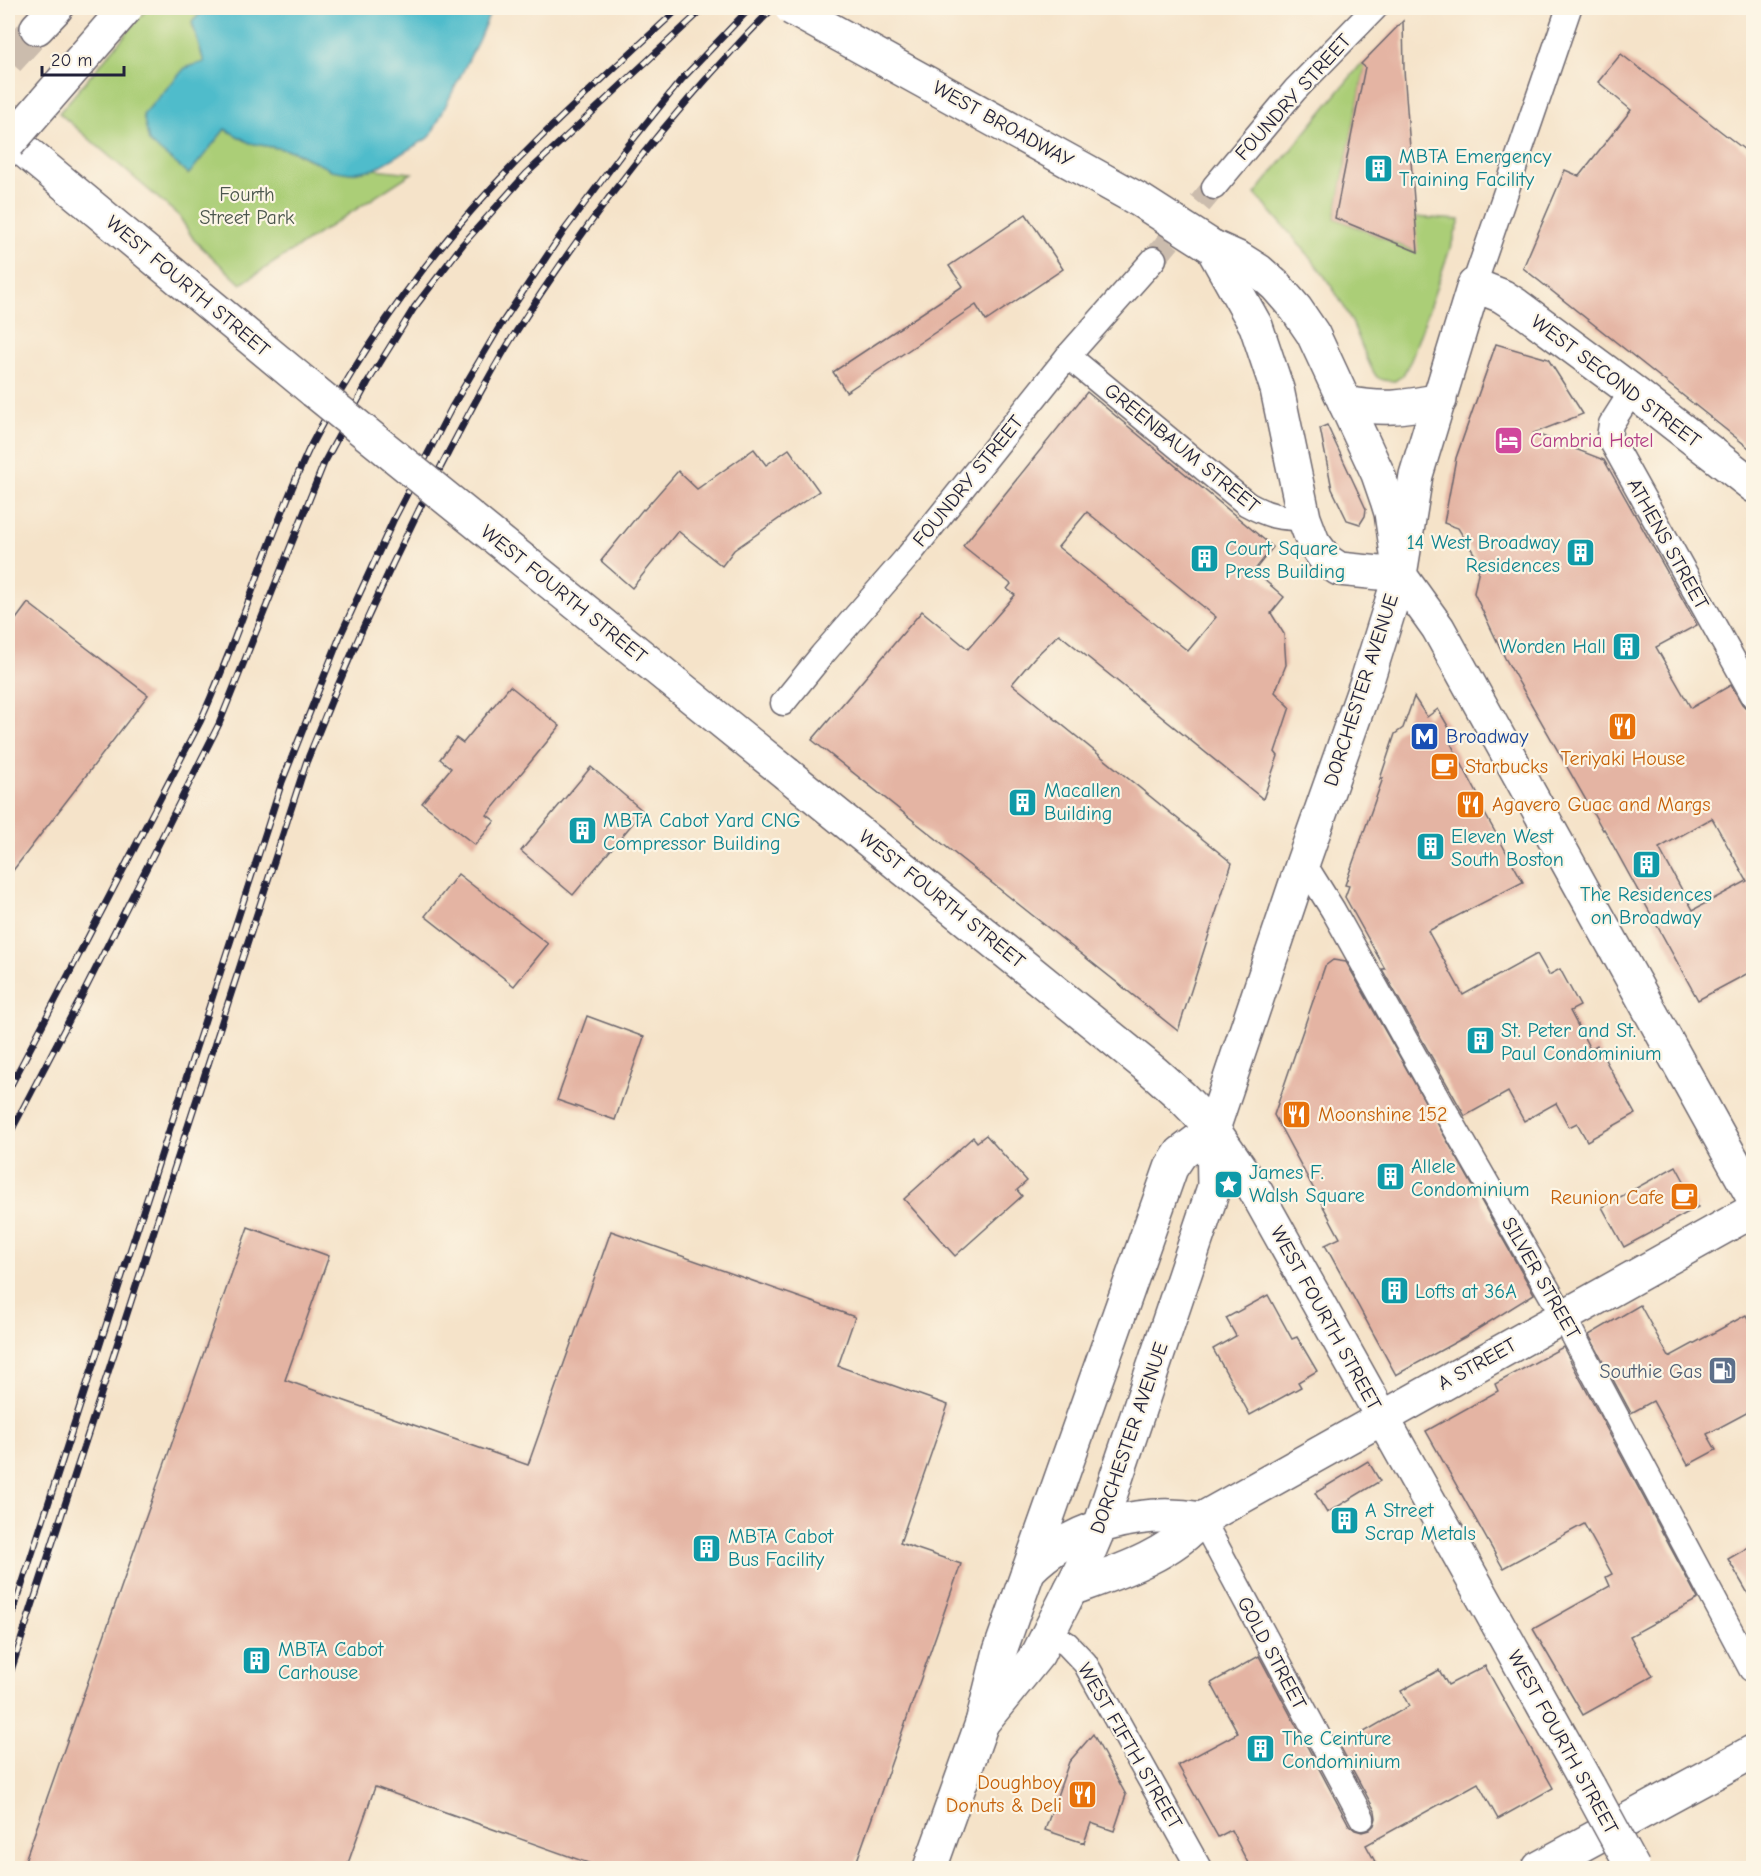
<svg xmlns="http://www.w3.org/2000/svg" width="1761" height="1876" viewBox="0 0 1761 1876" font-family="'Comic Neue',sans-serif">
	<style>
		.green { fill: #abce77; stroke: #667859; stroke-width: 1.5 }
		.water { fill: #50bccb; stroke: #396f83; stroke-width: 1.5 }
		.building { fill: #e4b4a3; fill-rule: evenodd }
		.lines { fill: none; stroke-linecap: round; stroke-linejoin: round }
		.street-tunnel { stroke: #cbbcad; stroke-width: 24; stroke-dasharray: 24 12; stroke-linecap: butt }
		.highway-tunnel { stroke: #cbbcad; stroke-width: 33; stroke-dasharray: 33 16; stroke-linecap: butt }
		.street-casing { stroke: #6c666d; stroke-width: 27 }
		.secondary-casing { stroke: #6c666d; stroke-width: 36 }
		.primary-casing { stroke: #6c666d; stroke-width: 36 }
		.highway-casing { stroke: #6c666d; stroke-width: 36 }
		.street { stroke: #fff; stroke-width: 24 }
		.secondary { stroke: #fff; stroke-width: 33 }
		.primary { stroke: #fff; stroke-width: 33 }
		.highway { stroke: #fff; stroke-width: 33 }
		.rail-casing { stroke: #22223b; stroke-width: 7 }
		.rail { stroke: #fcf5e5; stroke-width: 4.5; stroke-dasharray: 14; stroke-linecap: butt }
		.secondary-bridge-casing { stroke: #6c666d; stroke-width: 36; stroke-linecap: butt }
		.primary-bridge-casing { stroke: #6c666d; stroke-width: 36; stroke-linecap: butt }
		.highway-bridge-casing { stroke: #6c666d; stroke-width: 36; stroke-linecap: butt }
		.secondary-bridge { stroke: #fff; stroke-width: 33 }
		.primary-bridge { stroke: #fff; stroke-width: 33 }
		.highway-bridge { stroke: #fff; stroke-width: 33 }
		.labels { text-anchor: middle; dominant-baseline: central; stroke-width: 4.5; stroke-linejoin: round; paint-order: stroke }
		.street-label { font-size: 20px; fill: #22223b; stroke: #fcf5e5 }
		.culture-label { font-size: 20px; fill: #0d838f; stroke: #fcf5e5; text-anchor: start }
		.park-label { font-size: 20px; fill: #4b564d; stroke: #fcf5e5 }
		.hotel-label { font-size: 20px; fill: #b23c85; stroke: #fcf5e5; text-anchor: start }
		.transit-label { font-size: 20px; fill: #164399; stroke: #fcf5e5; text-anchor: start }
		.food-label { font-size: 20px; fill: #c56008; stroke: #fcf5e5; text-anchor: start }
		.service-label { font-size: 20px; fill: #4e5e75; stroke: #fcf5e5; text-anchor: end }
	</style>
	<rect width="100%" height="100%" fill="#fcf5e5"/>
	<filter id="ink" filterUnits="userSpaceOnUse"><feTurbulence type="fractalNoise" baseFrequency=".0167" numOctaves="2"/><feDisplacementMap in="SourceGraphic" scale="12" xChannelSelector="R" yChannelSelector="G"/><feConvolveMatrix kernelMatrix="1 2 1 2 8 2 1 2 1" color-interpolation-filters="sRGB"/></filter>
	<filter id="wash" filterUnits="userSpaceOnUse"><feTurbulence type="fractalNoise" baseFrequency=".008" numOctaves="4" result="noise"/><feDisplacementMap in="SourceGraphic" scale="24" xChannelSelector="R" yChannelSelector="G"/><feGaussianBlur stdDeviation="1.35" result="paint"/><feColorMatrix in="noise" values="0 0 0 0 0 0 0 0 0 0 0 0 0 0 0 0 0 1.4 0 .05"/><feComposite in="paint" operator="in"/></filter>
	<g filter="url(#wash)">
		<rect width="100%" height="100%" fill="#f5e3c9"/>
		<g class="green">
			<polygon points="148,8 206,8 192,23 204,62 188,174 225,129 250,143 293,151 308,159 350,173 375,169 412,173 241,284 194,240 179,216 59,113"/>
			<path d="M1361,64L1365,67L1335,218L1417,252L1415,217L1460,220L1411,360L1403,375L1395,381C1389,381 1382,381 1377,377C1369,368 1358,335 1352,322C1329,274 1291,234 1255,194Z"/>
		</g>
		<polygon class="water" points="206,8 492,8 479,39 430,137 375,169 350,173 331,170 293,151 250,143 225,129 189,174 149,142 143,115 185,68 204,62 192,22"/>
		<g id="blocks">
			<g class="building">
				<polygon points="1403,21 1404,70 1418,252 1335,218 1365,67 1361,64"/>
				<polygon points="1621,54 1754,157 1754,452 1523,268 1565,170 1579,176 1631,110 1598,82"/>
				<polygon points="1026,214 1063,269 986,321 976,305 846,392 833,372 963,286 949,266"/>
				<path d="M1496,344L1548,359L1583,414L1534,433L1604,460L1697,625L1656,647L1691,708L1731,685L1742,704L1747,709L1754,711V970L1698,1000L1604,829L1603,830L1505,658L1474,593L1480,563L1458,528L1444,523L1456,458ZM1712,818L1747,881L1693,910L1659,848Z"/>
				<path d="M1087,392L1273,547L1254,571L1284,597L1271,613L1284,634L1286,665L1275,692L1290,707L1275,752L1278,756L1263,799L1059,634L1034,658L1012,684L1232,863L1178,1031L812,740L922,611L968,649L1015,595L1007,589L1011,584L963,546ZM1087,512L1216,617L1188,651L1058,547Z"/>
				<polygon points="1327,425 1366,509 1365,516 1360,524 1347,520 1332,489 1320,428"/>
				<polygon points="754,449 766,465 789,449 819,491 734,550 722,566 678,531 632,588 601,561 643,509 644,510 678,471 697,489"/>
				<polygon points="28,603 148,695 8,877 8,630"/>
				<polygon points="510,686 560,726 487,815 495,821 475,845 422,803 451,768 440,759 456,738 463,743"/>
				<polygon points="1414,697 1427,717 1438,709 1455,738 1450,742 1478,795 1475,796 1523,882 1428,931 1463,995 1537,954 1549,975 1560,969 1580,1006 1570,1011 1590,1049 1597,1045 1635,1114 1587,1141 1577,1123 1569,1127 1556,1103 1524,1121 1508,1092 1465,1116 1382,969 1385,969 1345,897 1349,886 1345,885 1383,778 1380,779 1395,734 1403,728"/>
				<polygon points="591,767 643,811 573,895 521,851"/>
				<polygon points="458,874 548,944 514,986 425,916"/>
				<polygon points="1333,960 1346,962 1534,1294 1465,1337 1396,1375 1325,1245 1340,1238 1274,1115 1325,966"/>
				<polygon points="587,1016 644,1037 615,1120 557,1100"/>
				<polygon points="986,1135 1027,1181 1017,1190 1022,1196 955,1256 904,1199 973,1137 977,1142"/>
				<polygon points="1676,1166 1698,1207 1624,1247 1602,1207"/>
				<polygon points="248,1227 329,1256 285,1380 528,1465 611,1231 855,1317 838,1366 948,1405 900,1543 961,1564 854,1869 605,1869 375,1787 346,1869 22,1869"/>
				<polygon points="1268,1295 1292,1339 1297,1337 1317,1371 1298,1382 1301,1387 1250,1415 1213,1349 1236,1336 1226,1318"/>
				<polygon points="1640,1305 1669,1357 1746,1315 1754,1330 1754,1409 1707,1434 1716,1450 1688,1465 1653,1401 1631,1413 1589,1335"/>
				<polygon points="1563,1347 1698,1599 1630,1636 1653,1676 1583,1715 1533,1629 1610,1586 1606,1577 1612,1574 1584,1524 1503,1568 1426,1431 1498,1391 1495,1384"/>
				<polygon points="1368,1461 1380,1481 1327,1513 1315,1493"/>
				<polygon points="1754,1544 1754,1604 1728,1559"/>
				<polygon points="1259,1656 1349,1825 1355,1830 1362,1832 1369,1830 1374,1825 1376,1818 1375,1811 1340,1746 1409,1706 1401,1691 1439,1670 1448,1685 1485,1666 1553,1788 1498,1819 1478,1783 1366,1845 1379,1869 1251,1869 1231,1830 1218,1837 1178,1765 1238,1733 1211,1683"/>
				<polygon points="1093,1734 1126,1795 1114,1831 1091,1823 1084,1843 1045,1830 1069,1762"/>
			</g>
		</g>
	</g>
	<g filter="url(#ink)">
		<use href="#blocks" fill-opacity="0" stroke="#6c666d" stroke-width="1.5"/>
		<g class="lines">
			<polyline class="street-tunnel" points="1154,259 1214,187"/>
			<polyline class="highway-tunnel" points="8,60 37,28"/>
			<defs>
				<g id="street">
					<polyline points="1214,187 1295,90 1375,8"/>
					<polyline points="1474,285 1569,8"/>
					<path d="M1068,356L1247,504C1269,516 1279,518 1304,518"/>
					<polyline points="1632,391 1611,424 1609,437 1754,697"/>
					<polyline points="783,703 822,655 909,555 1068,356 1154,259"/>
					<polyline points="1303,862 1333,910 1443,1107 1563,1316 1751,1669"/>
					<polyline points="1202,1519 1362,1818"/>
					<polyline points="1049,1633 1067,1644 1085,1663 1199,1868"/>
				</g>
				<g id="secondary">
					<polyline points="1754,486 1632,391 1516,305 1502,296 1474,285 1416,475 1400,575 1438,628 1754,1199"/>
					<polyline points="1213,1129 1255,1190 1589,1787"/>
					<path d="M1028,1571C1072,1526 1141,1508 1202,1519"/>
					<path d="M1071,1589C1118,1572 1167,1557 1202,1519L1754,1210"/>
				</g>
				<g id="primary">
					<polyline points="8,137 314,391"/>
					<polyline points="1211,246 1256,326 1277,389 1304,518 1313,542 1327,561 1339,569 1400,575"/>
					<path d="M1345,403C1383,410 1402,408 1440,400"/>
					<polyline points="787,774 1154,1072 1181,1096 1213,1129"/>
					<polyline points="982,1723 1038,1654 1086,1559 1100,1526 1214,1187 1213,1129 1303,862 1366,684 1400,575 1391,513 1387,500 1378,474 1313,334 1296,309 1276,286 1259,271 1240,259 1211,246"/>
					<polyline points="930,1868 982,1723 1000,1651 1171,1168 1181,1153 1213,1129"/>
					<polyline points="1539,1868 1754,1751"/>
				</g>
				<polyline id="highway" points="37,28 56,8"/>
			</defs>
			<use href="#street" class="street-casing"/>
			<use href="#secondary" class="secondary-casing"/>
			<use href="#primary" class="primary-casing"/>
			<use href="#highway" class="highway-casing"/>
			<use href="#street" class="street"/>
			<use href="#secondary" class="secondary"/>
			<use href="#primary" class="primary"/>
			<use href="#highway" class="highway"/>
			<defs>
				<g id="rail">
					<path d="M8,1091L200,722C227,663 248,601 271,541C284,508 296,476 311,445C369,333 445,232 534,144C581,97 631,53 679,8"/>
					<polyline points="8,1137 87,986 219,724 324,463 368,382 414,308 463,244 526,174 704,8"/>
					<polyline points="8,1628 282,782 341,634 393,521 452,407 500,326 563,232 623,152 682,79 750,8"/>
					<path d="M8,1680L306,763C348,657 395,554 448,453C468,415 489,375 512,338C587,219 674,108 773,8"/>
				</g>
			</defs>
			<use href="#rail" class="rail-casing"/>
			<use href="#rail" class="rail"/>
			<defs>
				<polyline id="secondary-bridge" points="1589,1787 1633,1868"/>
				<g id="primary-bridge">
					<polyline points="791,8 1141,201 1211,246"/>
					<polyline points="314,391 787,774"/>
				</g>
				<polyline id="highway-bridge" points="8,144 126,8"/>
			</defs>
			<use href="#secondary-bridge" class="secondary-bridge-casing"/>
			<use href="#primary-bridge" class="primary-bridge-casing"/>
			<use href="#highway-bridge" class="highway-bridge-casing"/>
			<use href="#secondary-bridge" class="secondary-bridge"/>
			<use href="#primary-bridge" class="primary-bridge"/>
			<use href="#highway-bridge" class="highway-bridge"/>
		</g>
	</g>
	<defs>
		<symbol id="building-square" viewBox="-11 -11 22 22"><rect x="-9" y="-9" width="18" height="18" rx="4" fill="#0f9aa8" stroke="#fcf5e5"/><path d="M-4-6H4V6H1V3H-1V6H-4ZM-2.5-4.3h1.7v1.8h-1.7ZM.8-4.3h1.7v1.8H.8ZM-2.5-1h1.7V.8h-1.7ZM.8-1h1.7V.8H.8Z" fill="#fff"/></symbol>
		<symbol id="hotel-square" viewBox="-11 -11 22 22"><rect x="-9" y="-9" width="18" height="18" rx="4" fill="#d1479c" stroke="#fcf5e5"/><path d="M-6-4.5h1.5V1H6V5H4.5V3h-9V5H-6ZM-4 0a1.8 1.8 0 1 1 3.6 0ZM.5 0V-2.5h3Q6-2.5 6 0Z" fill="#fff"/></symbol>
		<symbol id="restaurant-square" viewBox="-11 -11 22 22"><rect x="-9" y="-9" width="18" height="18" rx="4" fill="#e8710a" stroke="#fcf5e5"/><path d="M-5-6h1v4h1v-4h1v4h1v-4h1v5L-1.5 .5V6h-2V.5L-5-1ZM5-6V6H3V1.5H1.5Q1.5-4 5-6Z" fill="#fff"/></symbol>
		<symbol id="metro-square" viewBox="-11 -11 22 22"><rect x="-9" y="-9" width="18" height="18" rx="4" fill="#1a4fb4" stroke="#fcf5e5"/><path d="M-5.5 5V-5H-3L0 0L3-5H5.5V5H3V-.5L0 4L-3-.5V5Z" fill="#fff"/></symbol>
		<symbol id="cafe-square" viewBox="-11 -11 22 22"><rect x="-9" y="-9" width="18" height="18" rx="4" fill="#e8710a" stroke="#fcf5e5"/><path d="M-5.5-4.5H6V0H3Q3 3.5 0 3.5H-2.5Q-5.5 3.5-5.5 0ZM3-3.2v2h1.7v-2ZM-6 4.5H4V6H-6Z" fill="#fff"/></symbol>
		<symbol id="sight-square" viewBox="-11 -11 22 22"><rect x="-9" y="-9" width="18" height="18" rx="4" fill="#0f9aa8" stroke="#fcf5e5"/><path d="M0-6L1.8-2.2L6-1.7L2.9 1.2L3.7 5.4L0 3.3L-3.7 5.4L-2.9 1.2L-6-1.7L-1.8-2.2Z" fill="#fff"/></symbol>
		<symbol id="fuel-square" viewBox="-11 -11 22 22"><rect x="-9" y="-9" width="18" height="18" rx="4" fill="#5c6f8a" stroke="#fcf5e5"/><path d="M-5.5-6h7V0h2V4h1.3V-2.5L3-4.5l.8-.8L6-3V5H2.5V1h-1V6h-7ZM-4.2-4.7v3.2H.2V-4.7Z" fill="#fff"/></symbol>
	</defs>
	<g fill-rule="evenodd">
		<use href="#building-square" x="1362" y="152" width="33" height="33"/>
		<use href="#hotel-square" x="1492" y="424" width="33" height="33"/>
		<use href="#building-square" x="1564" y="536" width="33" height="33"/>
		<use href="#building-square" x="1188" y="542" width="33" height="33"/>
		<use href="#building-square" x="1610" y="630" width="33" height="33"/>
		<use href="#restaurant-square" x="1606" y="710" width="33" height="33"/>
		<use href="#metro-square" x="1408" y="720" width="33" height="33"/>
		<use href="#cafe-square" x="1428" y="750" width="33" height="33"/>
		<use href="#building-square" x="1006" y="786" width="33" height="33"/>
		<use href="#restaurant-square" x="1454" y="788" width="33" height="33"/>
		<use href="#building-square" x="566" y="814" width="33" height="33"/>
		<use href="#building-square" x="1414" y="830" width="33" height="33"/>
		<use href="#building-square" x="1630" y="848" width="33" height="33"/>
		<use href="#building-square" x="1464" y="1024" width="33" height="33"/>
		<use href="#restaurant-square" x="1280" y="1098" width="33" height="33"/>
		<use href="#building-square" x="1374" y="1160" width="33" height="33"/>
		<use href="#sight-square" x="1212" y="1168" width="33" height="33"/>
		<use href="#cafe-square" x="1668" y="1180" width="33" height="33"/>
		<use href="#building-square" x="1378" y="1274" width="33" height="33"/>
		<use href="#fuel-square" x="1706" y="1354" width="33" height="33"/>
		<use href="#building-square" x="1328" y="1504" width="33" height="33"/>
		<use href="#building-square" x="690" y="1532" width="33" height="33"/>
		<use href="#building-square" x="240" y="1644" width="33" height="33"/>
		<use href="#building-square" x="1244" y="1732" width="33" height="33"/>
		<use href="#restaurant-square" x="1066" y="1778" width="33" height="33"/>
	</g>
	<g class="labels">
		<g class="street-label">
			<text transform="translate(1293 97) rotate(-48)">FOUNDRY STREET</text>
			<text transform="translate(1003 124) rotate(29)">WEST BROADWAY</text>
			<text transform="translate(188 286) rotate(40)">WEST FOURTH STREET</text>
			<text transform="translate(1616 381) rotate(37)">WEST SECOND STREET</text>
			<text transform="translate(1182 448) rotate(39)">GREENBAUM STREET</text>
			<text transform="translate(968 481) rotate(-51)">FOUNDRY STREET</text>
			<text transform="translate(1668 544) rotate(61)">ATHENS STREET</text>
			<text transform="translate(564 594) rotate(39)">WEST FOURTH STREET</text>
			<text transform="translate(1361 690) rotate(-72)">DORCHESTER AVENUE</text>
			<text transform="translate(942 899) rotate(39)">WEST FOURTH STREET</text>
			<text transform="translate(1541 1278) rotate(60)">SILVER STREET</text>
			<text transform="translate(1326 1318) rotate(61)">WEST FOURTH STREET</text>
			<text transform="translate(1477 1364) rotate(-29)">A STREET</text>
			<text transform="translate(1129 1438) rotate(-71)">DORCHESTER AVENUE</text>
			<text transform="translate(1272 1653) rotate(62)">GOLD STREET</text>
			<text transform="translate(1563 1742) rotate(61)">WEST FOURTH STREET</text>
			<text transform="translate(1130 1746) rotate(60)">WEST FIFTH STREET</text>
		</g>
		<g class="culture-label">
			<text x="1399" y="156">MBTA Emergency<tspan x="1399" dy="23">Training Facility</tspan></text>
			<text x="1560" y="542" text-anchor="end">14 West Broadway<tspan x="1560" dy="23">Residences</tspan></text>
			<text x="1225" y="548">Court Square<tspan x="1225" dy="23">Press Building</tspan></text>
			<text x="1606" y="646" text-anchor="end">Worden Hall</text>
			<text x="1044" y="790">Macallen<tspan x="1044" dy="23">Building</tspan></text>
			<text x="603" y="820">MBTA Cabot Yard CNG<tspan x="603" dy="23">Compressor Building</tspan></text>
			<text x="1451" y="836">Eleven West<tspan x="1451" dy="23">South Boston</tspan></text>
			<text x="1646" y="894" text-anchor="middle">The Residences<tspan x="1646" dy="23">on Broadway</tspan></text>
			<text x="1501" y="1030">St. Peter and St.<tspan x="1501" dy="23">Paul Condominium</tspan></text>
			<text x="1411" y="1166">Allele<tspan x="1411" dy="23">Condominium</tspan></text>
			<text x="1249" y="1172">James F.<tspan x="1249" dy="23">Walsh Square</tspan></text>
			<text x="1415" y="1291">Lofts at 36A</text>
			<text x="1365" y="1510">A Street<tspan x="1365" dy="23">Scrap Metals</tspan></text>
			<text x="728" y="1536">MBTA Cabot<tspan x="728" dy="23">Bus Facility</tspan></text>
			<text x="278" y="1649">MBTA Cabot<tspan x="278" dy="23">Carhouse</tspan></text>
			<text x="1282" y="1738">The Ceinture<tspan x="1282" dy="23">Condominium</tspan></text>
		</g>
		<g class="park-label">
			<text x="247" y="194">Fourth<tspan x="247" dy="23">Street Park</tspan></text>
		</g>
		<g class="hotel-label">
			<text x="1530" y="440">Cambria Hotel</text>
		</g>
		<g class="transit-label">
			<text x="1446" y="736">Broadway</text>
		</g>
		<g class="food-label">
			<text x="1623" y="758" text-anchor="middle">Teriyaki House</text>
			<text x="1465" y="766">Starbucks</text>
			<text x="1492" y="804">Agavero Guac and Margs</text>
			<text x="1318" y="1114">Moonshine 152</text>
			<text x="1664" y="1197" text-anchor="end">Reunion Cafe</text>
			<text x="1062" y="1782" text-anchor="end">Doughboy<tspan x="1062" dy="23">Donuts &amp; Deli</tspan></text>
		</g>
		<g class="service-label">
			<text x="1702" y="1371">Southie Gas</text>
		</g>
	</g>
	<rect width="1761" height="1876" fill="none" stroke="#fcf5e5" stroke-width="30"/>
	<path d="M42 66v9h82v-9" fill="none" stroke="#22223b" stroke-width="3"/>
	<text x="51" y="66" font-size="18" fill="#22223b" stroke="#fcf5e5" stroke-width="4.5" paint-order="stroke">20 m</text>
</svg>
